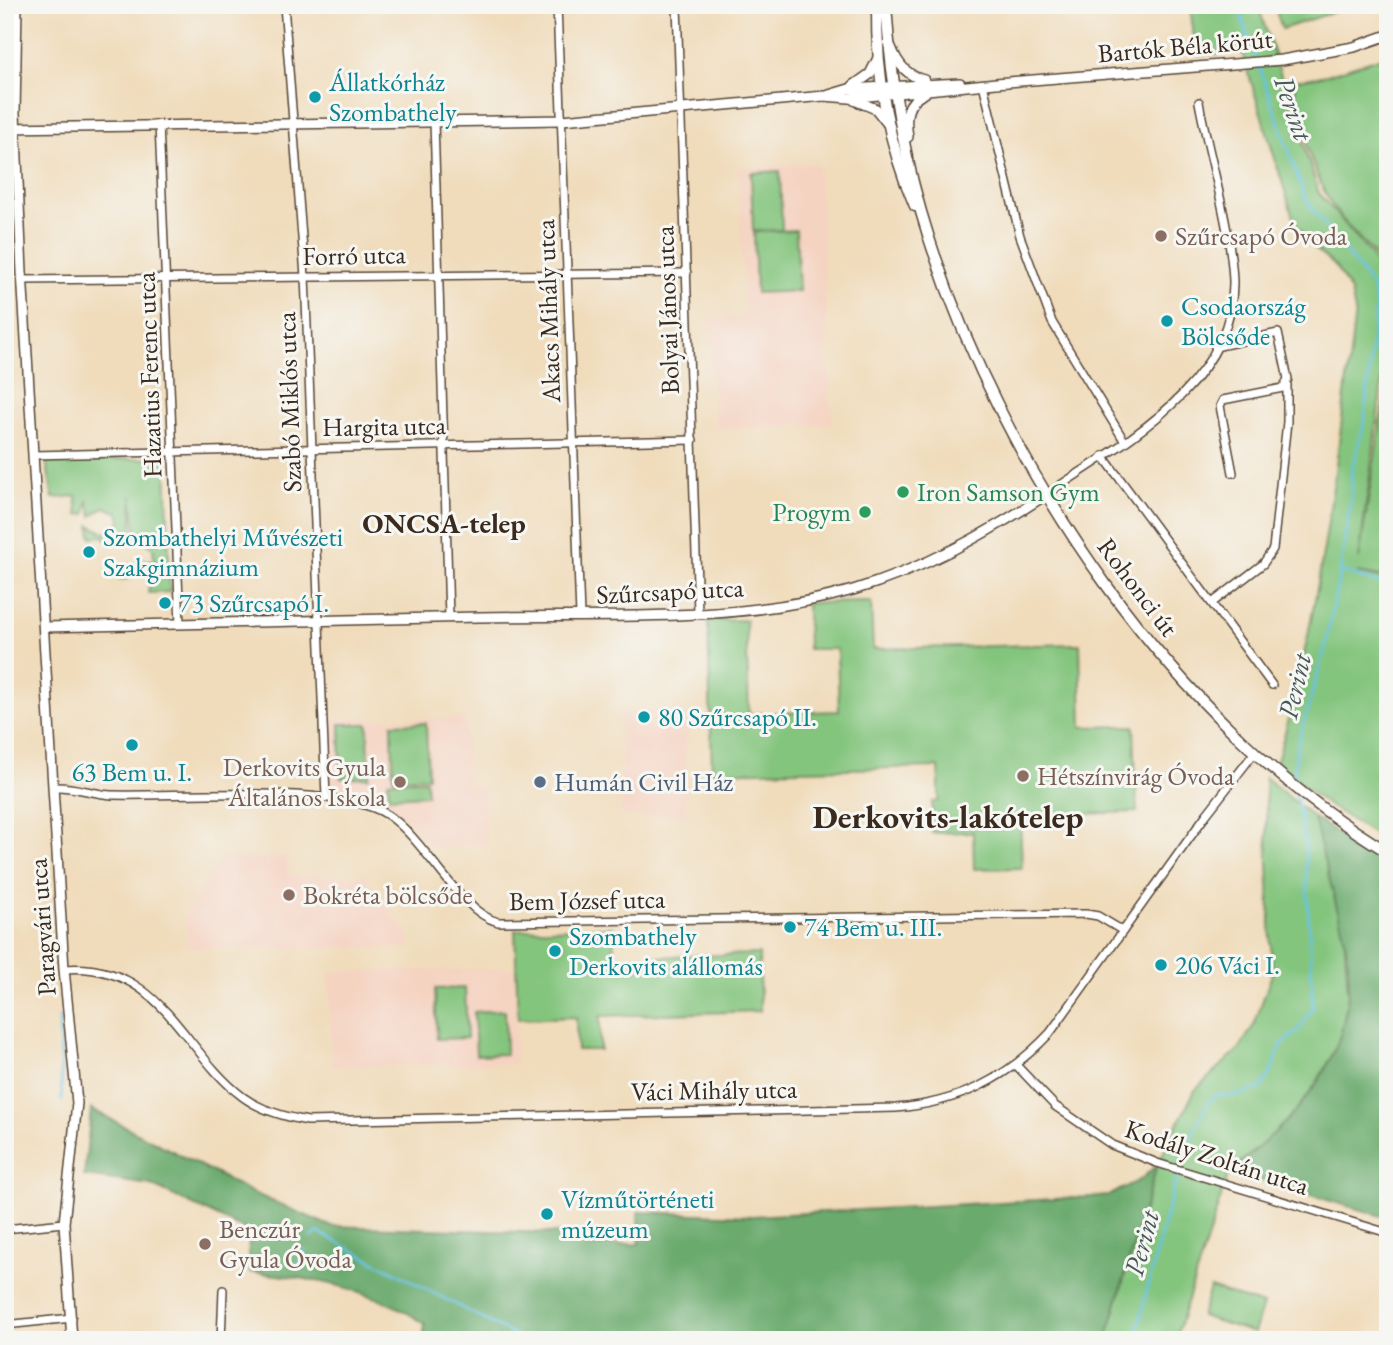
<svg xmlns="http://www.w3.org/2000/svg" width="1393" height="1345" viewBox="0 0 1393 1345" font-family="'EB Garamond',serif">
	<style>
		.built { fill: #f5d3c1 }
		.green { fill: #84c57e; stroke: #60784e; stroke-width: 2 }
		.forest { fill: #6baa6d; stroke: #536a46; stroke-width: 2 }
		.lines { fill: none; stroke-linecap: round; stroke-linejoin: round }
		.stream { stroke: #66c3e4; stroke-width: 2.5 }
		.minor-casing { stroke: #564536; stroke-width: 10 }
		.tertiary-casing { stroke: #564536; stroke-width: 12 }
		.secondary-casing { stroke: #564536; stroke-width: 13 }
		.minor { stroke: #fff; stroke-width: 7 }
		.tertiary { stroke: #fff; stroke-width: 9 }
		.secondary { stroke: #fff; stroke-width: 10 }
		.culture-dot { fill: #0f9aa8; stroke: #f6f6f2; stroke-width: 2.5 }
		.education-dot { fill: #8d6e63; stroke: #f6f6f2; stroke-width: 2.5 }
		.leisure-dot { fill: #2e9e5b; stroke: #f6f6f2; stroke-width: 2.5 }
		.service-dot { fill: #5c6f8a; stroke: #f6f6f2; stroke-width: 2.5 }
		.labels { text-anchor: middle; dominant-baseline: central; stroke-width: 6; stroke-linejoin: round; paint-order: stroke }
		.street-label { font-size: 26px; fill: #3b2a1e; stroke: #f6f6f2 }
		.culture-label { font-size: 26px; fill: #0d838f; stroke: #f6f6f2; text-anchor: start }
		.education-label { font-size: 26px; fill: #785e54; stroke: #f6f6f2; text-anchor: start }
		.leisure-label { font-size: 26px; fill: #27864d; stroke: #f6f6f2; text-anchor: start }
		.service-label { font-size: 26px; fill: #4e5e75; stroke: #f6f6f2; text-anchor: start }
		.water-label { font-size: 28px; font-style: italic; fill: #485859; stroke: #f6f6f2 }
		.neighbourhood-label { font-size: 28px; font-weight: bold; fill: #3b2a1e; stroke: #f6f6f2 }
		.district-label { font-size: 33px; font-weight: bold; fill: #3b2a1e; stroke: #f6f6f2 }
	</style>
	<rect width="100%" height="100%" fill="#f6f6f2"/>
	<filter id="ink" filterUnits="userSpaceOnUse"><feTurbulence type="fractalNoise" baseFrequency=".0143" numOctaves="2"/><feDisplacementMap in="SourceGraphic" scale="14" xChannelSelector="R" yChannelSelector="G"/><feConvolveMatrix kernelMatrix="1 2 1 2 8 2 1 2 1" color-interpolation-filters="sRGB"/></filter>
	<filter id="wash" filterUnits="userSpaceOnUse"><feTurbulence type="fractalNoise" baseFrequency=".00686" numOctaves="4" result="noise"/><feDisplacementMap in="SourceGraphic" scale="28" xChannelSelector="R" yChannelSelector="G"/><feGaussianBlur stdDeviation="1.57" result="paint"/><feColorMatrix in="noise" values="0 0 0 0 0 0 0 0 0 0 0 0 0 0 0 0 0 1.4 0 .05"/><feComposite in="paint" operator="in"/></filter>
	<g filter="url(#wash)">
		<rect width="100%" height="100%" fill="#f0dcbb"/>
		<g class="built">
			<polygon points="819,163 832,424 752,430 751,428 714,429 709,319 744,317 738,168"/>
			<polygon points="648,712 686,712 686,815 621,816 620,713 640,713 641,722 648,721"/>
			<polygon points="466,718 467,786 485,787 487,845 430,847 408,821 380,802 335,784 332,780 330,719"/>
			<polygon points="288,857 289,876 365,875 410,936 411,948 187,948 186,914 221,858"/>
			<polygon points="515,968 517,1064 331,1067 329,972"/>
		</g>
		<g class="green">
			<path d="M1190,5H1258L1319,193L1370,254L1382,273L1388,289V336L1359,559L1388,374V578L1357,573L1388,580V843L1326,804L1276,764C1320,617 1337,464 1355,312L1351,292L1335,266L1311,245L1294,220L1242,52L1196,55Z"/>
			<polygon points="1274,5 1355,5 1282,29"/>
			<path d="M1388,55V277C1376,250 1351,234 1335,209C1312,176 1304,131 1291,93L1296,92L1294,81L1327,75Z"/>
			<polygon points="780,171 782,230 753,231 751,173"/>
			<polygon points="796,230 799,291 756,293 754,232"/>
			<polygon points="166,458 170,592 148,593 149,586 156,579 153,548 136,534 132,496 132,538 106,540 105,536 91,537 90,525 105,533 116,529 121,520 118,512 104,507 92,516 88,500 86,514 78,515 76,496 53,498 46,461"/>
			<polygon points="152,560 149,564 137,567 128,579 118,579 111,572 109,561 112,566 137,565 137,561"/>
			<polygon points="871,602 873,649 1080,644 1082,727 1134,726 1137,812 1020,816 1022,868 974,869 973,832 932,833 932,802 939,801 939,767 712,772 708,621 746,620 749,714 839,711 837,649 808,649 807,603"/>
			<polygon points="426,723 428,777 393,778 392,724"/>
			<polygon points="340,724 368,724 369,777 341,778"/>
			<polygon points="1265,777 1314,818 1344,934 1348,994 1340,1043 1308,1097 1270,1140 1229,1172 1175,1340 1106,1340 1157,1165 1195,1090 1240,1048 1254,1025 1272,974"/>
			<polygon points="426,780 427,795 389,797 388,781"/>
			<polygon points="613,927 614,958 759,954 760,1011 600,1016 600,1050 577,1050 576,1017 518,1019 515,930"/>
			<polygon points="465,988 467,1038 437,1039 435,989"/>
			<polygon points="505,1010 506,1054 476,1055 474,1012"/>
			<polygon points="1210,1288 1263,1305 1254,1333 1201,1316"/>
		</g>
		<g class="forest">
			<path d="M1314,818L1388,866V1218L1229,1171C1309,1111 1368,1038 1343,932C1334,893 1322,856 1314,818Z"/>
			<path d="M91,1109L251,1192L330,1226L585,1234L586,1246L639,1244L638,1212L752,1216L1108,1196L1140,1180L1157,1165L1106,1340H423L425,1324C372,1287 312,1278 250,1272L248,1231L151,1185L84,1176Z"/>
		</g>
		<g class="lines">
			<g class="stream">
				<polyline points="1237,5 1256,58"/>
				<polyline points="1258,64 1306,200 1372,286 1376,306 1364,423 1351,474 1352,491 1340,571 1326,644 1297,747 1293,780"/>
				<polyline points="1341,571 1388,586"/>
				<polyline points="59,1017 62,1101"/>
				<polyline points="312,1237 318,1232 523,1340"/>
				<polyline points="298,1264 305,1250"/>
				<polyline points="1076,1340 1110,1338"/>
				<path d="M1135,1340C1150,1284 1180,1131 1215,1095L1234,1096L1261,1088L1272,1071L1281,1045L1299,1030L1313,1007L1305,842L1295,790"/>
			</g>
		</g>
	</g>
	<g filter="url(#ink)">
		<g class="lines">
			<defs>
				<g id="minor">
					<polyline points="284,5 305,276 326,797"/>
					<polyline points="557,5 580,616"/>
					<polyline points="677,5 698,612"/>
					<polyline points="983,84 1020,236 1052,322 1125,442"/>
					<polyline points="434,121 449,617"/>
					<polyline points="159,124 180,624"/>
					<polyline points="22,280 687,273"/>
					<polyline points="1215,347 1278,333 1288,379 1283,388 1223,400 1220,406 1233,473"/>
					<polyline points="33,455 693,440"/>
					<polyline points="1103,456 1272,685"/>
					<path d="M1047,494C1121,444 1235,385 1233,281C1231,228 1209,157 1199,102"/>
					<polyline points="1212,603 1263,564 1273,549 1287,422 1287,385"/>
					<path d="M54,787C74,786 93,794 112,795C177,797 339,783 388,815C426,840 459,912 498,922L1086,914L1098,916L1123,931"/>
					<path d="M64,969C161,961 181,1050 243,1097C262,1111 285,1117 308,1121L896,1108C958,1103 1007,1079 1050,1033L1206,815L1255,752"/>
					<polyline points="1016,1065 1055,1106 1112,1145 1157,1163 1388,1233"/>
					<polyline points="5,1229 64,1223"/>
					<polyline points="5,1325 72,1318"/>
					<polyline points="221,1340 223,1290"/>
				</g>
				<g id="tertiary">
					<polyline points="17,5 15,113 22,272 64,969 77,1103 64,1223 72,1340"/>
					<path d="M891,47C897,63 907,76 924,80"/>
					<polyline points="853,86 870,74 878,58"/>
					<polyline points="829,95 849,89 960,83"/>
					<polyline points="854,100 876,109 887,123"/>
					<polyline points="5,128 562,120 824,96 849,98 996,83 1282,60 1354,47 1388,35"/>
					<path d="M908,137C905,118 905,102 925,93"/>
					<path d="M45,627C189,623 334,620 479,617C603,614 733,625 853,590C924,569 986,534 1047,494"/>
				</g>
				<g id="secondary">
					<path d="M877,5C876,75 887,142 915,206"/>
					<path d="M886,5C891,83 905,164 929,238C1005,473 1173,724 1388,852"/>
				</g>
			</defs>
			<use href="#minor" class="minor-casing"/>
			<use href="#tertiary" class="tertiary-casing"/>
			<use href="#secondary" class="secondary-casing"/>
			<use href="#minor" class="minor"/>
			<use href="#tertiary" class="tertiary"/>
			<use href="#secondary" class="secondary"/>
		</g>
	</g>
	<g class="culture-dot">
		<circle cx="315" cy="97" r="7"/>
		<circle cx="1167" cy="321" r="7"/>
		<circle cx="89" cy="552" r="7"/>
		<circle cx="165" cy="603" r="7"/>
		<circle cx="644" cy="717" r="7"/>
		<circle cx="132" cy="745" r="7"/>
		<circle cx="790" cy="927" r="7"/>
		<circle cx="555" cy="951" r="7"/>
		<circle cx="1161" cy="965" r="7"/>
		<circle cx="547" cy="1214" r="7"/>
	</g>
	<g class="education-dot">
		<circle cx="1161" cy="236" r="7"/>
		<circle cx="1023" cy="776" r="7"/>
		<circle cx="400" cy="782" r="7"/>
		<circle cx="289" cy="895" r="7"/>
		<circle cx="205" cy="1244" r="7"/>
	</g>
	<g class="leisure-dot">
		<circle cx="903" cy="492" r="7"/>
		<circle cx="865" cy="512" r="7"/>
	</g>
	<circle class="service-dot" cx="540" cy="782" r="7"/>
	<g class="labels">
		<g class="street-label">
			<text transform="translate(1185 46) rotate(-5)">Bartók Béla körút</text>
			<text transform="translate(354 255) rotate(-1)">Forró utca</text>
			<text transform="translate(667 310) rotate(-92)">Bolyai János utca</text>
			<text transform="translate(548 311) rotate(-92)">Akacs Mihály utca</text>
			<text transform="translate(149 375) rotate(-92)">Hazatius Ferenc utca</text>
			<text transform="translate(289 402) rotate(-92)">Szabó Miklós utca</text>
			<text transform="translate(384 426) rotate(-1)">Hargita utca</text>
			<text transform="translate(1138 587) rotate(53)">Rohonci út</text>
			<text transform="translate(670 591) rotate(-3)">Szűrcsapó utca</text>
			<text transform="translate(587 900) rotate(-1)">Bem József utca</text>
			<text transform="translate(42 927) rotate(-94)">Paragvári utca</text>
			<text transform="translate(714 1090) rotate(-1)">Váci Mihály utca</text>
			<text transform="translate(1217 1157) rotate(18)">Kodály Zoltán utca</text>
		</g>
		<g class="culture-label">
			<text x="329" y="82">Állatkórház<tspan x="329" dy="30">Szombathely</tspan></text>
			<text x="1181" y="306">Csodaország<tspan x="1181" dy="30">Bölcsőde</tspan></text>
			<text x="103" y="537">Szombathelyi Művészeti<tspan x="103" dy="30">Szakgimnázium</tspan></text>
			<text x="179" y="603">73 Szűrcsapó I.</text>
			<text x="658" y="717">80 Szűrcsapó II.</text>
			<text x="132" y="772" text-anchor="middle">63 Bem u. I.</text>
			<text x="804" y="927">74 Bem u. III.</text>
			<text x="569" y="936">Szombathely<tspan x="569" dy="30">Derkovits alállomás</tspan></text>
			<text x="1175" y="965">206 Váci I.</text>
			<text x="561" y="1199">Vízműtörténeti<tspan x="561" dy="30">múzeum</tspan></text>
		</g>
		<g class="education-label">
			<text x="1175" y="236">Szűrcsapó Óvoda</text>
			<text x="386" y="767" text-anchor="end">Derkovits Gyula<tspan x="386" dy="30">Általános Iskola</tspan></text>
			<text x="1037" y="776">Hétszínvirág Óvoda</text>
			<text x="303" y="895">Bokréta bölcsőde</text>
			<text x="219" y="1229">Benczúr<tspan x="219" dy="30">Gyula Óvoda</tspan></text>
		</g>
		<g class="leisure-label">
			<text x="917" y="492">Iron Samson Gym</text>
			<text x="851" y="512" text-anchor="end">Progym</text>
		</g>
		<g class="service-label">
			<text x="554" y="782">Humán Civil Ház</text>
		</g>
		<g class="water-label">
			<text transform="translate(1294 108) rotate(71)">Perint</text>
			<text transform="translate(1294 686) rotate(-77)">Perint</text>
			<text transform="translate(1141 1243) rotate(-75)">Perint</text>
		</g>
		<g class="neighbourhood-label">
			<text x="444" y="523">ONCSA-telep</text>
		</g>
		<g class="district-label">
			<text x="948" y="816">Derkovits-lakótelep</text>
		</g>
	</g>
	<rect width="1393" height="1345" fill="none" stroke="#f6f6f2" stroke-width="28"/>
</svg>
